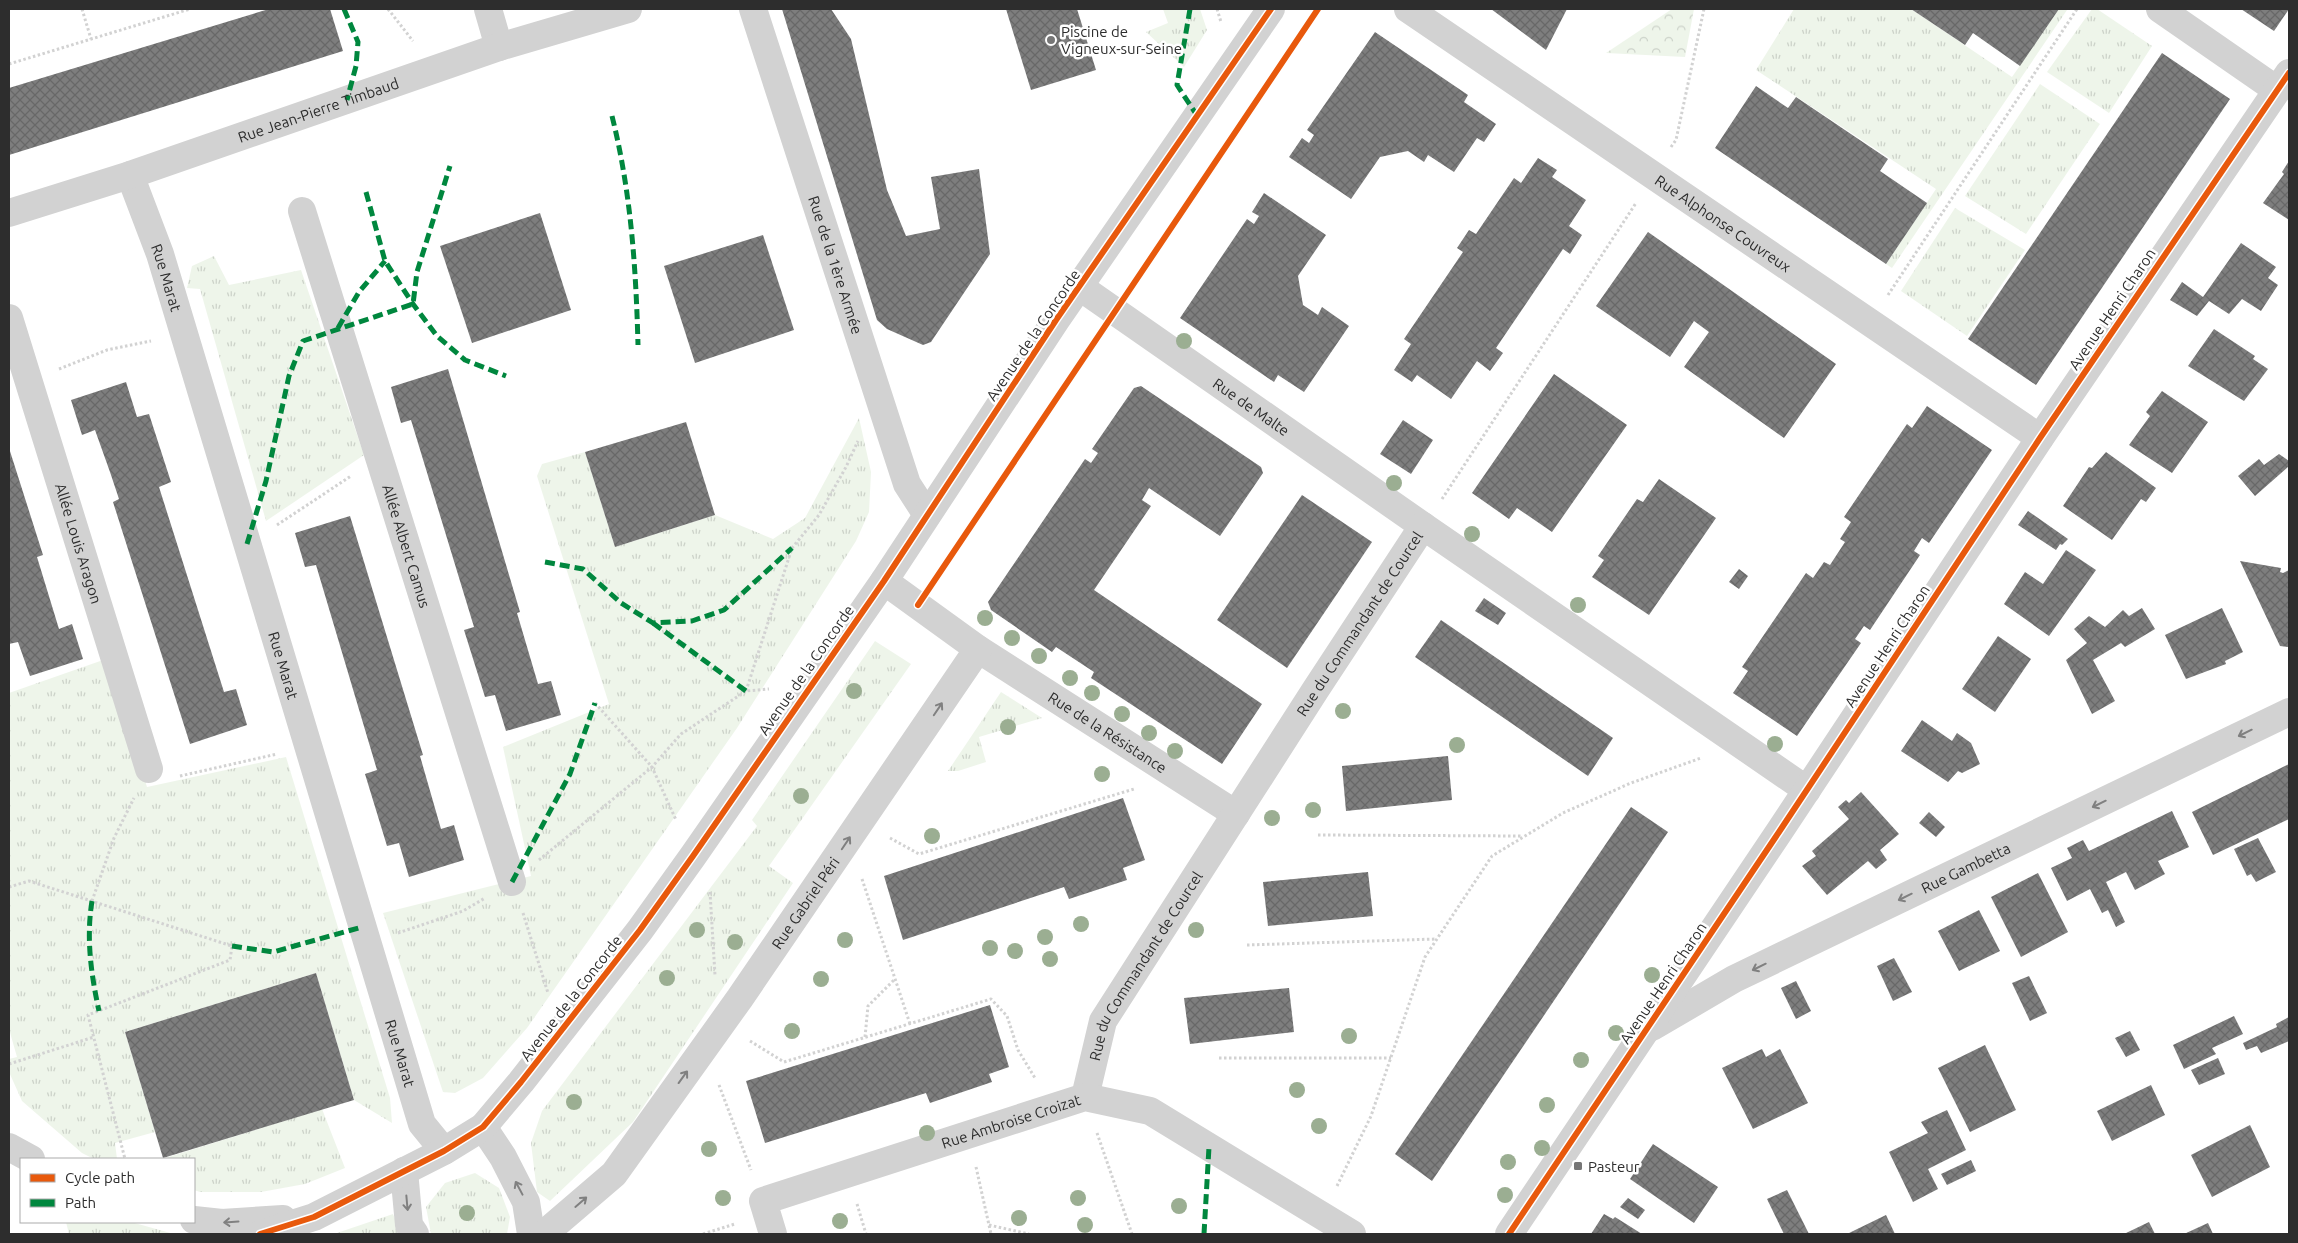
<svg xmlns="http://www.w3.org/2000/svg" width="2298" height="1243" viewBox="0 0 2298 1243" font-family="Ubuntu,sans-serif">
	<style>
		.grass { fill: url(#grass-tufts) }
		.park { fill: url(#park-crowns) }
		.building { fill: url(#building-cross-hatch) }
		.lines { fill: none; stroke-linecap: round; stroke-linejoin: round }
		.path { stroke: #d2d2d2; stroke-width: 3; stroke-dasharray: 2.5 2.5; stroke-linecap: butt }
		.minor { stroke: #d2d2d2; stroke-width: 28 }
		.quiet { stroke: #00873e; stroke-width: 5; stroke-dasharray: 10 5; stroke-linecap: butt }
		.cycleway-casing { stroke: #fff; stroke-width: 9 }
		.cycleway { stroke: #e8590c; stroke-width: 6 }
		.tree { fill: #9bae92 }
		.oneway { stroke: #808080 }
		.poi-dot { fill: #767676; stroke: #fff; stroke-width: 2 }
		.labels { text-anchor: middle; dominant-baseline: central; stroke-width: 5; stroke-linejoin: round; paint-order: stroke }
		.poi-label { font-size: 15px; fill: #2d2d2d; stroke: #fff; text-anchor: start }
		.street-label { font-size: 15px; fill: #2d2d2d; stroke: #fff }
	</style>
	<defs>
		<pattern id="grass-tufts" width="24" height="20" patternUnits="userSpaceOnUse" patternTransform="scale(1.25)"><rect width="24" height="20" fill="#eef5ea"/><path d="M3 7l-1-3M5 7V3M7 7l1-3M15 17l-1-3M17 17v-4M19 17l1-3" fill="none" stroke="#ccd2c9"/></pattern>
		<pattern id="park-crowns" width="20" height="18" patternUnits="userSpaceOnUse" patternTransform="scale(1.25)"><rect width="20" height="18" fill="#eef5ea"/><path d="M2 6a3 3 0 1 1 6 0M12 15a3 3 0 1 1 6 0" fill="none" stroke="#ccd2c9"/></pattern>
		<pattern id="building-cross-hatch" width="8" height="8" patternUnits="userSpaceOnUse" patternTransform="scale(1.25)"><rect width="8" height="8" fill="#7e7e7e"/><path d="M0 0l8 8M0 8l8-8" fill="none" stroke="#686868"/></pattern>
	</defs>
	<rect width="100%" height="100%" fill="#fff"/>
	<g class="grass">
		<polygon points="1163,9 1200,9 1207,30 1184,67 1146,32 1168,23"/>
		<polygon points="1794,9 1911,9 2012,77 2059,9 2067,10 1892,268 1886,264 1936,189 1756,70"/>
		<polygon points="2092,9 2097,9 2152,46 2109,113 2047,72"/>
		<polygon points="2040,84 2100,124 2026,234 1965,196"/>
		<polygon points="1955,208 2025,250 1967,336 1901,291"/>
		<polygon points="214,256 229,285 301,270 364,455 266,521 200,289 187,288 192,266"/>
		<polygon points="859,418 871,472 869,512 856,541 737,728 527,1028 483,1078 455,1093 443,1092 383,913 531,876 503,747 609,704 537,476 542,464 585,452 615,547 715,515 773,539 805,518"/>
		<polygon points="875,641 911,664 769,866 793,883 633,1122 550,1201 537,1192 531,1143 542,1111 757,826 752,820"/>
		<polygon points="106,659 147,787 286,757 390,1098 392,1123 354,1100 316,973 125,1032 155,1132 115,1143 117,1159 94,1159 82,1153 22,1101 9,1072 9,1059 17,1057 9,1029 9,693"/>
		<polygon points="1001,692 1042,718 979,737 986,762 958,771 948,771"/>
		<polygon points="322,1109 345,1168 305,1184 261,1192 200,1192 194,1190 194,1159 162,1159"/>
		<polygon points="475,1173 499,1188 510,1217 507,1234 431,1234 426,1207 445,1183"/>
		<polygon points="393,1214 401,1234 334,1234"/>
		<polygon points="66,1222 131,1222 174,1234 69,1234"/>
	</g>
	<polygon class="park" points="1672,9 1694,9 1685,57 1606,53"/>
	<g class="building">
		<polygon points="269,9 330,9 343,51 9,155 9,88"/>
		<polygon points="782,9 831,9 851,39 887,190 906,236 940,229 931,177 979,169 990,254 931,342 923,345 887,329 877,320"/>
		<polygon points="1006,9 1077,9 1096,70 1031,90"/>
		<polygon points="1491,9 1567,9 1546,50"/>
		<polygon points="1911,9 2059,9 2020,66 1973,33 1965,45"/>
		<polygon points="2241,9 2289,9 2274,31"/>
		<polygon points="1375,32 1468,95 1464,102 1496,124 1484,142 1477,138 1454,172 1428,155 1424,162 1408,151 1380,157 1351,199 1289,157 1302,138 1309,143 1314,135 1307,130"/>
		<polygon points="2162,53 2230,99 2036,385 1968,339"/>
		<polygon points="1756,86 1788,108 1796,97 1888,159 1880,171 1927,203 1886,264 1715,148"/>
		<polygon points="1538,158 1557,170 1552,177 1586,200 1569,226 1582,235 1570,254 1563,249 1496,348 1503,353 1490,371 1477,361 1451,399 1417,375 1412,382 1394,370 1411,344 1404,339 1463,252 1457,248 1469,230 1476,234 1514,178 1521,183"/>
		<polygon points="2289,161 2289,220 2263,203 2284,174 2282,172"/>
		<polygon points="1264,193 1326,235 1298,276 1303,305 1318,315 1322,307 1349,326 1304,392 1278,375 1274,382 1180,318 1247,219 1254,224 1259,216 1252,212"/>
		<polygon points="540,213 571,310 472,343 440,246"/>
		<polygon points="1648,232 1836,364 1784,438 1684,367 1709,332 1694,321 1670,357 1596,306"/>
		<polygon points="763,235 794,330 695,363 664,266"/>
		<polygon points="2241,243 2276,267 2268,278 2278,285 2261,311 2242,299 2229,314 2209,301 2197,316 2170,300 2182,282 2203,297"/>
		<polygon points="2214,329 2255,356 2253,359 2268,369 2244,401 2188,366"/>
		<polygon points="448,369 520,612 517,613 538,684 551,681 561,715 506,731 495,695 485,697 464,630 474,627 411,420 401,423 391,387"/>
		<polygon points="1554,374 1627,425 1552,532 1517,508 1509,519 1472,493"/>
		<polygon points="126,382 137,417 149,414 171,482 159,487 224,692 236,689 247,725 190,744 113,502 119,499 110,472 95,430 82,435 71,400"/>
		<polygon points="1141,386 1261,467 1263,473 1220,536 1149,488 1142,500 1151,506 1094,590 1262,704 1222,764 1091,678 1094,672 1056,647 1052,652 991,610 988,602 1085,459 1091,463 1098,453 1092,449 1134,388"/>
		<polygon points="2162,391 2208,422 2172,473 2129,445 2150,416 2146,412"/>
		<polygon points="1927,406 1992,450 1929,543 1922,538 1914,551 1920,555 1870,630 1864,626 1855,639 1861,643 1797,736 1733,693 1748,671 1742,667 1806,573 1813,578 1824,562 1830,565 1845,542 1840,539 1851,522 1844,517 1907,424 1912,428"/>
		<polygon points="1403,420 1433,440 1411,474 1380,454"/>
		<polygon points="686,422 715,515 615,547 585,452"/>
		<polygon points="9,448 43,555 37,557 59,629 72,624 83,659 30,676 18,642 9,644"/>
		<polygon points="2106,452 2156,488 2146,502 2141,499 2112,540 2063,506 2089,467 2092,468"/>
		<polygon points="2279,454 2289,461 2289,466 2255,496 2238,476 2259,459 2264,465"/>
		<polygon points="1659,479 1716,518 1649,615 1592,577 1604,560 1598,556 1637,499 1643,502"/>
		<polygon points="1302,495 1372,542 1287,668 1217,620"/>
		<polygon points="2028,511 2068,539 2062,545 2060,544 2056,550 2018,525"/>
		<polygon points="350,516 423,755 420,756 441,829 454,825 464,860 409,877 399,843 387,846 365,774 377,770 316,565 305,567 295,533"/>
		<polygon points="2066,550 2096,570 2049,636 2004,604 2025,572 2043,584"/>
		<polygon points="2240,561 2281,568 2280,572 2283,573 2289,570 2289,647 2280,646"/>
		<polygon points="1739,569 1748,576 1739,589 1729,582"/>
		<polygon points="1484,598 1506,613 1498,625 1475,611"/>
		<polygon points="2142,608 2155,629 2125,647 2121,643 2093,660 2115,701 2092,714 2066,660 2087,643 2074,629 2089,616 2105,627 2123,610 2129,616"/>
		<polygon points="2222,608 2243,652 2225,661 2226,664 2186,679 2165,635"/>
		<polygon points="1441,620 1613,738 1588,776 1415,657"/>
		<polygon points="1998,636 2031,659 1995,712 1962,689"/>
		<polygon points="1922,720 1952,741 1957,733 1971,743 1980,764 1962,773 1958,771 1948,782 1901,751"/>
		<polygon points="1448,756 1452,800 1346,811 1342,766"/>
		<polygon points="2289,764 2289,819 2213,855 2192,812"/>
		<polygon points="1861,792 1899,834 1880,850 1887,860 1876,869 1868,861 1827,895 1802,866 1816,856 1812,851 1849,819 1838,807 1846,800 1849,803"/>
		<polygon points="1123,798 1145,860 1123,868 1127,880 1069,899 1064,887 903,940 884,876"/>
		<polygon points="1631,807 1668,832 1432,1181 1395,1154"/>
		<polygon points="2172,811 2189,847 2158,861 2165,874 2135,890 2126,872 2106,882 2125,922 2116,927 2108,910 2102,913 2090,889 2067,901 2051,868 2072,858 2067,848 2083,840 2089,851"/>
		<polygon points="1929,812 1945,827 1936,837 1919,823"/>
		<polygon points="2258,838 2276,872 2256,882 2251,874 2247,876 2234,849"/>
		<polygon points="1368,872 1373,916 1268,926 1263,882"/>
		<polygon points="2038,873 2068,932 2021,957 1991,897"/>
		<polygon points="1979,910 2000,951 1959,971 1938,931"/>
		<polygon points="1894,958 1912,992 1893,1001 1877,966"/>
		<polygon points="316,973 354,1100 163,1158 125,1032"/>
		<polygon points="2029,976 2047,1013 2030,1021 2012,983"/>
		<polygon points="1796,981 1811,1011 1796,1019 1781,988"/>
		<polygon points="1289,988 1294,1032 1190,1044 1184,998"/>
		<polygon points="990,1005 1009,1067 989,1074 992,1082 930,1103 926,1093 765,1143 746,1081"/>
		<polygon points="2234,1016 2243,1034 2212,1048 2216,1054 2184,1069 2173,1045"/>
		<polygon points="2289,1017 2289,1041 2261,1053 2257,1046 2246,1050 2243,1043 2277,1027 2276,1024"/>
		<polygon points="2130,1031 2140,1050 2126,1057 2115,1038"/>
		<polygon points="1985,1045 2016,1110 1970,1132 1938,1068"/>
		<polygon points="1762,1049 1766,1057 1780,1049 1808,1103 1753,1129 1722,1068"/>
		<polygon points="2218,1058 2225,1074 2199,1085 2191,1070"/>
		<polygon points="2151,1085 2165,1115 2112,1141 2097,1111"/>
		<polygon points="1947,1110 1966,1150 1928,1169 1938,1189 1913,1202 1889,1152 1928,1133 1921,1122"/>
		<polygon points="2250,1125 2270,1167 2212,1197 2191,1155"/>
		<polygon points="1653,1144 1718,1187 1694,1223 1630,1179"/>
		<polygon points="1971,1160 1976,1171 1947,1185 1941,1174"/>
		<polygon points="1787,1190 1809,1234 1784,1234 1767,1199"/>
		<polygon points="1628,1198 1645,1210 1638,1219 1620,1207"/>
		<polygon points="1604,1214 1613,1219 1615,1217 1642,1234 1591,1234"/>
		<polygon points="1886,1215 1895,1234 1847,1234"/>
		<polygon points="2149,1222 2155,1234 2124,1234"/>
		<polygon points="2208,1223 2213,1234 2184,1234"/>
	</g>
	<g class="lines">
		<g class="path">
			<polyline points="82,9 91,39"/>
			<polyline points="388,9 413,41"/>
			<polyline points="1217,9 1221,22"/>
			<polyline points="9,64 190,9"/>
			<polyline points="1671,147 1676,140 1704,9"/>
			<polyline points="1888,295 2077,9"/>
			<polyline points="59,369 107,350 151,341"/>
			<polyline points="1442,499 1636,203"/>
			<polyline points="277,525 351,476"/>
			<polyline points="746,691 792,548 819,515 846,467 858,441"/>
			<polyline points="595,703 652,767 676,820"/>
			<polyline points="180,776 277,754"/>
			<polyline points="1318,835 1523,836"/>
			<polyline points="890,838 919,854 1134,789"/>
			<polyline points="539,860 652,767 681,734 746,691 769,689"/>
			<polyline points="862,879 910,1024"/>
			<polyline points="9,887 29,881 232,946 230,960 88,1015 125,1159"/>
			<polyline points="710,892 715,975"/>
			<polyline points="92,901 114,838 134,798"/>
			<polyline points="523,913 548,993"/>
			<polyline points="398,933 463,911 485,898"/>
			<polyline points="1247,945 1436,939"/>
			<polyline points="865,1037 868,1006 895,979"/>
			<polyline points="750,1041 784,1062 991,999 1007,1016 1018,1050 1035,1078"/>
			<polyline points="1219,1058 1391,1058"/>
			<polyline points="9,1064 94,1037"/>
			<polyline points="719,1085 751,1170"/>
			<polyline points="1097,1133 1132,1234"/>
			<polyline points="976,1167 991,1234"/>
			<polyline points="1337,1186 1371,1116 1425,957 1492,856 1563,813 1631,783 1701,758"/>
			<polyline points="857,1204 866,1234"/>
			<polyline points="989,1225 1029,1234"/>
			<polyline points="703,1234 735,1224"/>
		</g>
		<g class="minor">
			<polyline points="488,9 499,47"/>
			<path id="s1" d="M753,9L907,484L927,515"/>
			<path id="s2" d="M1408,9L2040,438"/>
			<polyline points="2160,9 2277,90"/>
			<path id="s3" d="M130,175L160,254L422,1124L444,1151"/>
			<path id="s4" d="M302,211L512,882"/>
			<path id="s5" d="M9,213L130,175L499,47L628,9"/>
			<path id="s6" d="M1080,287L1423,526"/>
			<path id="s7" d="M9,318L149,769"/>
			<path id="s8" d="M978,649L1236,814"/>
			<path id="s9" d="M1652,1027L1734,979L2289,712"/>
			<path id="s10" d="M1085,1097L1103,1021L1316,689L1423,526L1807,790"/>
			<polyline points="483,1127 503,1157 526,1202 531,1234"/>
			<polyline points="9,1147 31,1159"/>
			<polyline points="404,1171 409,1225 415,1234"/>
			<polyline points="194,1220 222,1223 283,1219"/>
			<polyline points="260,1234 314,1217 444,1151 483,1127 521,1082 640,930 693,856 884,581 1056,320 1271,9"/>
			<path id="s11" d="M544,1234L614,1174L740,998L978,649L884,581"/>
			<path id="s12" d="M773,1234L763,1201L1085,1097L1150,1111L1352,1234"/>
			<polyline points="1509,1234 1779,832 2040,438 2289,73"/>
		</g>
		<g class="quiet">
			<polyline points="344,9 358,42 356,66 347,100"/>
			<polyline points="1190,9 1177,85 1198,117"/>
			<path d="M612,116C631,192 636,268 638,345"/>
			<polyline points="366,192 385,261 413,304 437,336 465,360 506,376"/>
			<polyline points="338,328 359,292 385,261"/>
			<polyline points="247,544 266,481 289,376 303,341 413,304 417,272 450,166"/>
			<polyline points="545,562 583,569 621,603 653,623 692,621 724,610 792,548"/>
			<polyline points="653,623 746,691"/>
			<polyline points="512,882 570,774 595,703"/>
			<path d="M92,901C86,938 91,974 99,1011"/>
			<polyline points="232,946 273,952 362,927"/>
			<polyline points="1204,1234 1209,1147"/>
		</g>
		<defs>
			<g id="cycleway">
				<polyline points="918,605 1318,9"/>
				<polyline points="260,1234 314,1217 444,1151 483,1127 521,1082 640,930 693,856 884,581 1056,320 1271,9"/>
				<polyline points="1509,1234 1779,832 2040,438 2289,73"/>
			</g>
		</defs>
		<use href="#cycleway" class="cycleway-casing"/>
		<use href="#cycleway" class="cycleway"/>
	</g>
	<g class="tree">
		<circle cx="1184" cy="341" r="8"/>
		<circle cx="1394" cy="483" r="8"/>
		<circle cx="1472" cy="534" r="8"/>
		<circle cx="1578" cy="605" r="8"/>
		<circle cx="985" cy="618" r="8"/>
		<circle cx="1012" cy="638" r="8"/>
		<circle cx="1039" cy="656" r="8"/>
		<circle cx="1070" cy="678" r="8"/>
		<circle cx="854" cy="691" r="8"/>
		<circle cx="1092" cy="693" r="8"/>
		<circle cx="1343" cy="711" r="8"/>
		<circle cx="1122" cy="714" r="8"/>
		<circle cx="1008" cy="727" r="8"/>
		<circle cx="1149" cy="733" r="8"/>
		<circle cx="1775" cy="744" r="8"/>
		<circle cx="1457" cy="745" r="8"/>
		<circle cx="1175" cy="751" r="8"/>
		<circle cx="1102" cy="774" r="8"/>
		<circle cx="801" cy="796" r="8"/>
		<circle cx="1313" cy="810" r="8"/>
		<circle cx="1272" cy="818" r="8"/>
		<circle cx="932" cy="836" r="8"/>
		<circle cx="1081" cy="924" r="8"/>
		<circle cx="697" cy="930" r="8"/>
		<circle cx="1196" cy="930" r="8"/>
		<circle cx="1045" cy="937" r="8"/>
		<circle cx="845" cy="940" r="8"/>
		<circle cx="735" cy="942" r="8"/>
		<circle cx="990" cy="948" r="8"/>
		<circle cx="1015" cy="951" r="8"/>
		<circle cx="1050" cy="959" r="8"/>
		<circle cx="1652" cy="975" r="8"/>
		<circle cx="667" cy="978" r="8"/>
		<circle cx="821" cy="979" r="8"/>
		<circle cx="792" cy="1031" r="8"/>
		<circle cx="1616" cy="1033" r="8"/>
		<circle cx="1349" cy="1036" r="8"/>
		<circle cx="1581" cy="1060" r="8"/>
		<circle cx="1297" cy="1090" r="8"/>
		<circle cx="574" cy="1102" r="8"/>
		<circle cx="1547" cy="1105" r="8"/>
		<circle cx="1319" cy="1126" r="8"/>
		<circle cx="927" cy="1133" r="8"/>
		<circle cx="1542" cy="1148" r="8"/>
		<circle cx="709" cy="1149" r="8"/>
		<circle cx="1508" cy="1162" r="8"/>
		<circle cx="1505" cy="1195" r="8"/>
		<circle cx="723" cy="1198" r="8"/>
		<circle cx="1078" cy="1198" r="8"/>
		<circle cx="1179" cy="1206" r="8"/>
		<circle cx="467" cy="1213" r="8"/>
		<circle cx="1019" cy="1218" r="8"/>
		<circle cx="840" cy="1221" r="8"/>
		<circle cx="1085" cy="1225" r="8"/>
	</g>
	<defs><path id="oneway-shaft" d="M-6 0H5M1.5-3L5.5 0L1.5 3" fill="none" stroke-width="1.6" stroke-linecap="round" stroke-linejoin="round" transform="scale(1.25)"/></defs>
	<g class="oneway">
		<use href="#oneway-shaft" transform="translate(938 709) rotate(-56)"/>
		<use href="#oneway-shaft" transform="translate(2245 733) rotate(154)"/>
		<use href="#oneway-shaft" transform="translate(2099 804) rotate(154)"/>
		<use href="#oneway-shaft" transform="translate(846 843) rotate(-56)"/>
		<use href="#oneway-shaft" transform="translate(1905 897) rotate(154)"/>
		<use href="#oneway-shaft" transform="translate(1759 967) rotate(154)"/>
		<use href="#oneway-shaft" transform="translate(683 1077) rotate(-54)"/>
		<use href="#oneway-shaft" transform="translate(519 1188) rotate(-118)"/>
		<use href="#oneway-shaft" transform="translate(581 1202) rotate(-41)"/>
		<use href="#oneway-shaft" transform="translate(407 1203) rotate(85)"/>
		<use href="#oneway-shaft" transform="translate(231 1222) rotate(176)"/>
	</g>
	<g class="poi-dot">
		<circle cx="1051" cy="40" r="5"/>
		<rect x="1573" y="1161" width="10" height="10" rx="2.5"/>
	</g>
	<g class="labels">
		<g class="poi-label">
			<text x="1061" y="31">Piscine de<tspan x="1061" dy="17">Vigneux-sur-Seine</tspan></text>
			<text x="1588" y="1166">Pasteur</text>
		</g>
		<g class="street-label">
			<text stroke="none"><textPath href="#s5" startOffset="326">Rue Jean-Pierre Timbaud</textPath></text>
			<text stroke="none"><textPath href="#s2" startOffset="381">Rue Alphonse Couvreux</textPath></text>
			<text stroke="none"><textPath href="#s1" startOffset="269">Rue de la 1ère Armée</textPath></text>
			<text stroke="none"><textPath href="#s3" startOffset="109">Rue Marat</textPath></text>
			<text transform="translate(2112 309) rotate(-56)">Avenue Henri Charon</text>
			<text transform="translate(1033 335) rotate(-56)">Avenue de la Concorde</text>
			<text stroke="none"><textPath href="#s6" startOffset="209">Rue de Malte</textPath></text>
			<text stroke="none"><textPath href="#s7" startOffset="236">Allée Louis Aragon</textPath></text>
			<text stroke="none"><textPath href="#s4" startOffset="351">Allée Albert Camus</textPath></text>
			<text stroke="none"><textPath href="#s10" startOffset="551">Rue du Commandant de Courcel</textPath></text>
			<text transform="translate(1887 646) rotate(-57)">Avenue Henri Charon</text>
			<text stroke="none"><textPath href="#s3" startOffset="514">Rue Marat</textPath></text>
			<text transform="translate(806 670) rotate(-55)">Avenue de la Concorde</text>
			<text stroke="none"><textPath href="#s8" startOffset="154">Rue de la Résistance</textPath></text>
			<text stroke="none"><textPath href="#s9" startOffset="352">Rue Gambetta</textPath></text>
			<text stroke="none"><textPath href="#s11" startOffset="424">Rue Gabriel Péri</textPath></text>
			<text stroke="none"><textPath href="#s10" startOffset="146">Rue du Commandant de Courcel</textPath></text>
			<text transform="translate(1663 983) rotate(-56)">Avenue Henri Charon</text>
			<text transform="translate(571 998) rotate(-52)">Avenue de la Concorde</text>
			<text stroke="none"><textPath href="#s3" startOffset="919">Rue Marat</textPath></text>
			<text stroke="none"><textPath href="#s12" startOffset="295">Rue Ambroise Croizat</textPath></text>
		</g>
	</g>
	<rect width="2298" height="1243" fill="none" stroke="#2d2d2d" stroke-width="20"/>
	<rect x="20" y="1158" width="175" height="65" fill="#ffffff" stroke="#ababab"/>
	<rect x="30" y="1174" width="25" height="8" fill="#e8590c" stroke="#ababab"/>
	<text x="65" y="1183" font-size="15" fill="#2d2d2d">Cycle path</text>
	<rect x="30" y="1199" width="25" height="8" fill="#00873e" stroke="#ababab"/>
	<text x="65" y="1208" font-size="15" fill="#2d2d2d">Path</text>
</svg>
